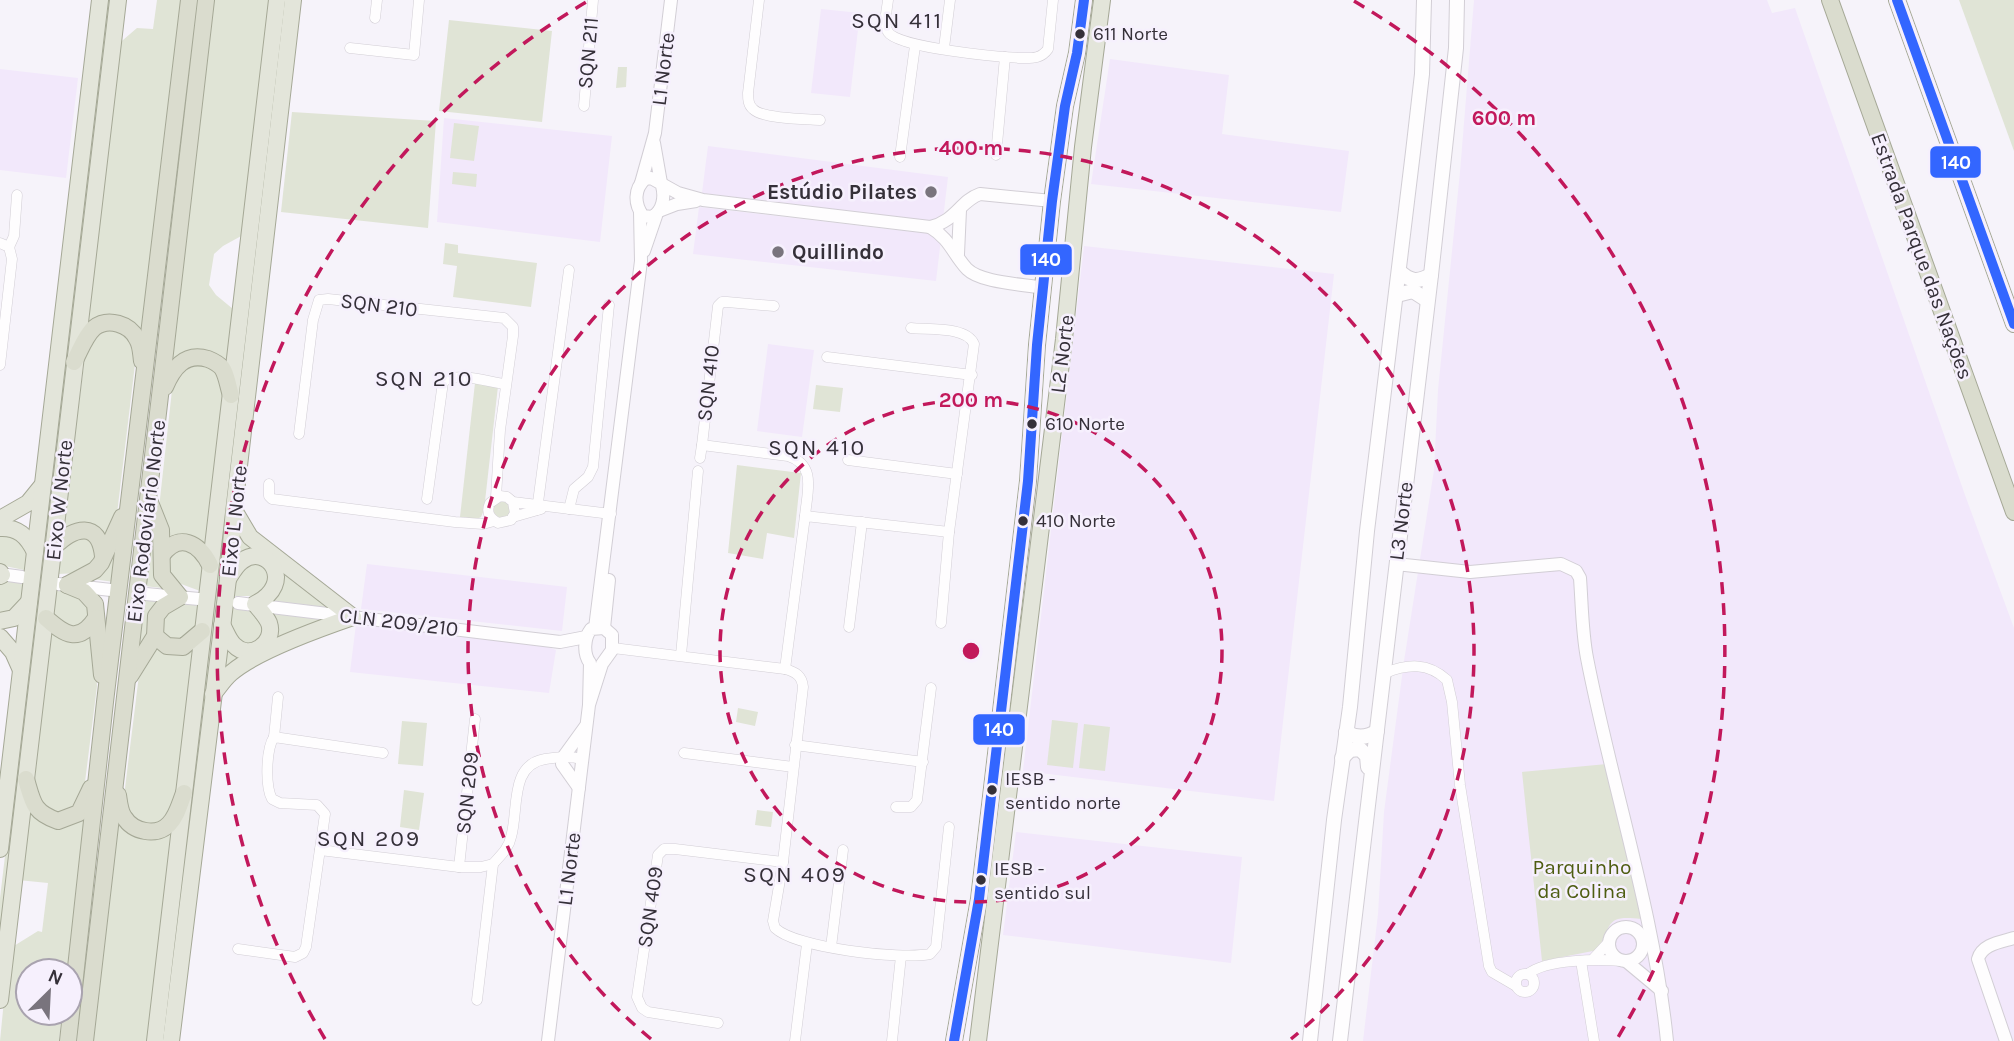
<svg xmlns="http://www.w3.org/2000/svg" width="2014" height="1041" viewBox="0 0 2014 1041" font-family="Karla,sans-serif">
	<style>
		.built { fill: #f2e8fb }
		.green { fill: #e0e4d6 }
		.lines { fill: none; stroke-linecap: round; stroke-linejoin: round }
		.minor-casing { stroke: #d2ced5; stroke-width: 11 }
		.tertiary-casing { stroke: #d2ced5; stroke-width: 14 }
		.secondary-casing { stroke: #d2ced5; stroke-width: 16 }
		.primary-casing { stroke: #a5a896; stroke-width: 18 }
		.trunk-casing { stroke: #a5a896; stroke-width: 18 }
		.minor { stroke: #fefdfe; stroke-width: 10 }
		.tertiary { stroke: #fefdfe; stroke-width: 12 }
		.secondary { stroke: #fefdfe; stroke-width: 14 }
		.primary { stroke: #e3e5da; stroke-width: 16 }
		.trunk { stroke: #dadcce; stroke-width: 16 }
		.bus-1-casing { stroke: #f6f0fd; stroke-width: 16 }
		.bus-1 { stroke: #36f; stroke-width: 10 }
		.ring { fill: none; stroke: #c2185b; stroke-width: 3.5; stroke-dasharray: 12 9 }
		.bus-dot { fill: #353039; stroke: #f6f0fd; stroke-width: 2.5 }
		.poi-dot { fill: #79747d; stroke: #f6f0fd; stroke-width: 2.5 }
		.labels { text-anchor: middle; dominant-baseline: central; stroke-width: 5; stroke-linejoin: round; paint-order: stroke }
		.bus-label { font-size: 19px; fill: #353039; stroke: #f6f0fd; text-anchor: start }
		.street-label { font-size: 21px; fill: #353039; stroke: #f6f0fd }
		.poi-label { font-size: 21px; font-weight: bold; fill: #353039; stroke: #f6f0fd; text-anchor: end }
		.park-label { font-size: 21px; fill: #4e5d11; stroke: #f6f0fd }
		.neighbourhood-label { font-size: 23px; letter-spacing: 2px; fill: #353039; stroke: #f6f0fd }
		.centre { fill: #c2185b; stroke: #f6f0fd; stroke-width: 3.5 }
		.ring-label { font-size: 21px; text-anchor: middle; font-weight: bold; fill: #c2185b; stroke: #f6f0fd; stroke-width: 5; stroke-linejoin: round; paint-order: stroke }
		.line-badge { stroke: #f6f0fd; stroke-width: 2.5 }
		.badge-label { font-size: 19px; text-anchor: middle; font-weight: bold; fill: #fff }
	</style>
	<rect width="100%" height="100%" fill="#f6f3fa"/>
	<g class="built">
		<polygon points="1474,0 1767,0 1772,13 1795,8 1965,495 2014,628 2014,1041 1363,1041 1378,914 1384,812 1404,661 1434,470 1438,390 1460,172"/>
		<polygon points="821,9 860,13 850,97 811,93"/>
		<polygon points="1110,59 1229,75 1222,134 1349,151 1341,212 1091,184"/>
		<polygon points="0,69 78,78 66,178 0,170"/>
		<polygon points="444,118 612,136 600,242 437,222"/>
		<polygon points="708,146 948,177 943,219 932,221 702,193"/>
		<polygon points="699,207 931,234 941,239 936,281 693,254"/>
		<polygon points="1084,246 1334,274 1274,801 1023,771"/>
		<polygon points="768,344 814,350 802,437 757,431"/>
		<polygon points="367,564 567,587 562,631 361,609"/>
		<polygon points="356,624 545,646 556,650 549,693 350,672"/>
		<polygon points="1016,832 1242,857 1231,963 1003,935"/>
	</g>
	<g class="green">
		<polygon points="107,0 112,0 0,950 0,898"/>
		<polygon points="157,0 183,0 143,338 140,333 87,327 116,46 137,28 153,29"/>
		<polygon points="214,0 274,0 243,235 223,246 214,254 209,285 216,295 233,309 230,374 223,362 171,366"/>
		<polygon points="283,0 289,0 166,1041 160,1041"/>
		<polygon points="1959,0 2014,0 2014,151"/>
		<polygon points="449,20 552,31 542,122 439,111"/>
		<polygon points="618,67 627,67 626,87 616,88"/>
		<polygon points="292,112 436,121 428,228 281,212"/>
		<polygon points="454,123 479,126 474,161 450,158"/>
		<polygon points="453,172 477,174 476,187 452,184"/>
		<polygon points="445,243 458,245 458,253 537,263 531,307 453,297 457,266 443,264"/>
		<polygon points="104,327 129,334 136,356 116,522 105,544 63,532 86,348"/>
		<polygon points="190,363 213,367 224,387 206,550 167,545 159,508 172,390 175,378"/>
		<polygon points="475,383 498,386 484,510 481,517 477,519 460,517"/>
		<polygon points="816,385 843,388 840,412 813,409"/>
		<polygon points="737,465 801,473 794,538 767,533 763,559 728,553"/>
		<polygon points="501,491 508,492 513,516 494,519 489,498"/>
		<polygon points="152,520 171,589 144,586"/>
		<polygon points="238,522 340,609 267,600 274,563 235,561"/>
		<polygon points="6,530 28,548 24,570 0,565 0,532"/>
		<polygon points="119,535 114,582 85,578"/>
		<polygon points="66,538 92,538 99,557 81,573 58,574 61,548"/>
		<polygon points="189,546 203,567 200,591 173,581 164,562 167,555"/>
		<polygon points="254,559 273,574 259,596 233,596 235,576"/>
		<polygon points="0,581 23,581 21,606 0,618"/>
		<polygon points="56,585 81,593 92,611 75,631 54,617"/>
		<polygon points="143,595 170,598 136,656"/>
		<polygon points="199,601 196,627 180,643 160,635 162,611 169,606"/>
		<polygon points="232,605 256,611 263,616 262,639 243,646 229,624"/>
		<polygon points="265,610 338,618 219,679 226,641 266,647"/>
		<polygon points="51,627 93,629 97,686 84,790 78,807 62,814 46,811 34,787"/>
		<path d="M156,640L195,643L174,807C167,821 156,825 142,824L125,808L124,796L140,667Z"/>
		<polygon points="738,708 758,712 755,726 736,722"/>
		<polygon points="1052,720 1078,723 1073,768 1047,765"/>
		<polygon points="402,721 427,723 423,766 398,764"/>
		<polygon points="1084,724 1110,727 1105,771 1079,768"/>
		<path d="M1607,764L1641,919C1606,915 1612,923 1598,950L1542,961L1522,772Z"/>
		<polygon points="404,790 424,793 419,830 400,827"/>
		<polygon points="27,802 36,817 87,809 67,971 28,971 28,1013 62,1013 59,1041 0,1041 9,949 38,931 42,932 48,883 18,880"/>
		<polygon points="757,810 773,812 771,827 755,825"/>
		<polygon points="117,814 137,832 177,820 151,1041 91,1041"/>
	</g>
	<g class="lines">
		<defs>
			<g id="minor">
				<path d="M759,0L748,93C748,99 748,105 753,109C762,119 806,119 820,120"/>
				<path d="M888,0C887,10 883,23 888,32C898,48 999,57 1021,58C1032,58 1041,59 1048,49L1053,0"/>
				<polyline points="375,18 377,0"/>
				<polyline points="350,48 414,55 419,0"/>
				<polyline points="944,48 950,0"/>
				<polyline points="584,106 593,0"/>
				<polyline points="996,155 1005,57"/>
				<polyline points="900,157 915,46"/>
				<polyline points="0,243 9,247 12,259 0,365"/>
				<polyline points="9,247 14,236 17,195"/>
				<path d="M774,306L727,302H722L718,306L702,445L788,456C817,465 807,492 805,516"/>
				<polyline points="827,357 972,375"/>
				<polyline points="299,434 313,320 319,300 328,299 504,318 513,327 513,336 500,430 496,497"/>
				<polyline points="700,458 702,445"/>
				<polyline points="848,460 957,474"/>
				<polyline points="269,484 269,496 272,499 455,522 483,524 494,521"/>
				<path d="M427,499L443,382C457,371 488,382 505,384"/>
				<path d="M513,502L515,513L511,520L498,523C489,518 486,512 490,503L500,496L507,497L513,502L611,514"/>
				<polyline points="569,509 574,489 588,477 593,467 609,305"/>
				<polyline points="537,510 569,270"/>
				<polyline points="513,517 541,509"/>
				<polyline points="941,623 949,532"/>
				<polyline points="849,627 862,522"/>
				<path d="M613,648L785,669C796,672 802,676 803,687L783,862L773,921L775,928C796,948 900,960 930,954L936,947L949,827"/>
				<polyline points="681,655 698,471"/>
				<path d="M785,669L805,516L949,532L974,344C966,326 929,330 911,328"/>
				<path d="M1385,673C1407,664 1428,662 1447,680L1452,702L1460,785L1489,966L1492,972L1516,986"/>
				<polyline points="274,737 278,697"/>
				<polyline points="795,745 923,762"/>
				<polyline points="684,753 793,767"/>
				<polyline points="896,807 911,807 917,800 931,688"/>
				<path d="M320,850L459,867H481L493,864C500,856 509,848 511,837C519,810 509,765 545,759C561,757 567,756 583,759"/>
				<polyline points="459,867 475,719"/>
				<polyline points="831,947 843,850"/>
				<path d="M238,949L295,957L303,953L306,947L325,814L317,805L280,803L272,799C265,786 266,749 274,737L383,753"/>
				<polyline points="1594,958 1609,942"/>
				<polyline points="1581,961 1594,1041"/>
				<circle cx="1525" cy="983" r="9"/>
				<path d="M1528,974C1546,959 1599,959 1622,961"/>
				<polyline points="477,1000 493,864"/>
				<polyline points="718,1023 648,1012 642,1008 637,997 658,855 664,849 675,849 783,862"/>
				<polyline points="795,1041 807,944"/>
				<polyline points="892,1041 901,956"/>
			</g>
			<g id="tertiary">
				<polyline points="654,143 661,183"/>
				<polyline points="641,183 655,133 671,0"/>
				<path d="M662,186C665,197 663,211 652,217L643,216C634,204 634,189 645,179L651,178L678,193L703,200L930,227C956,221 960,201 980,194L1052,201"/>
				<polyline points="659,211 677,204 696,201"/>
				<path d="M930,227C950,239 953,254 967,269C981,283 1023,284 1043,288"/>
				<polyline points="644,251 656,216"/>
				<polyline points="958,254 960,210"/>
				<path d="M1396,564L1470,572L1561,564L1576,571L1580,578C1582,605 1582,632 1587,658C1612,787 1654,911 1667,1041"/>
				<polyline points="0,574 22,577"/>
				<polyline points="58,584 111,590"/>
				<polyline points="146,594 199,599"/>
				<polyline points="238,603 560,642 586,637"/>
				<polyline points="595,628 641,261 640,212"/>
				<polyline points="604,628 609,580"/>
				<polyline points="564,756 585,727"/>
				<polyline points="562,764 579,788"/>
				<circle cx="1626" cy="944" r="17"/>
				<polyline points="1626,961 1662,991"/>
				<path d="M548,1041L589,705L590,663C583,654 584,638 591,629L604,628L612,635V650L602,664L589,705"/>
				<path d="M2006,1041L1978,959C1982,944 2001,942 2014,938"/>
			</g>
			<g id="secondary">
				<path d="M1400,272C1411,282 1418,282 1431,275"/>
				<polyline points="1397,295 1413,291 1427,300"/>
				<path d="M1346,732C1357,739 1367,738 1377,731"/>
				<polyline points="1342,758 1350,750 1360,749 1367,756 1368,767"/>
				<polyline points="1310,1041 1334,820 1350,707 1367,531 1413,152 1422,74 1424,0"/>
				<polyline points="1340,1041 1431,275 1456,48 1457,0"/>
			</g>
			<g id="primary">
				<polyline points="234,510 250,537 353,617"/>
				<polyline points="0,519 28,503 41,487"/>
				<path d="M0,528C18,527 27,536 35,552"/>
				<polyline points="0,572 2,575 0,576"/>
				<polyline points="0,621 14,618 29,602"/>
				<path d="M222,625C226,631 228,639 234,645C249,661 276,644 269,623C266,616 260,610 255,604C297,583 267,542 242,561C236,565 232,573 228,579"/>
				<polyline points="0,637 13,652 21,670"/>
				<path d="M213,694C219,687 224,679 231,673C255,652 321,628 353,617"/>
				<polyline points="0,849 100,0"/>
				<polyline points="0,1000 118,0"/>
				<polyline points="155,1041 277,0"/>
				<polyline points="171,1041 228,579 234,509 293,0"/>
				<polyline points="954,1041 979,899 1028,481 1037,345 1052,201 1065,106 1077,53 1084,0"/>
				<polyline points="978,1041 1064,339 1083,147 1102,0"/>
			</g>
			<g id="trunk">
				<polyline points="1830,0 2014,512"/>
				<polyline points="1897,0 2014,324"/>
				<path d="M74,362C80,351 85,336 94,328C108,317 130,324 137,339C141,345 141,354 142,361"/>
				<path d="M165,387C173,368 185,352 208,359C213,361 218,363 222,368C227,375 228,387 231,395"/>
				<path d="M54,547C74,527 99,520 103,556"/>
				<path d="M162,555C179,532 199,543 210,565"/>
				<polyline points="67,585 84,592 95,604 102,675"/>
				<polyline points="67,585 95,570 101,563 122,517"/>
				<path d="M46,618C65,635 79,644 96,618"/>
				<polyline points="155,636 167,646 183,647 202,631"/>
				<polyline points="130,676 155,636 156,616 163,607 180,597 162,575 161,530 149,500"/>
				<path d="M26,779C33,803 33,812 58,821L79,813L91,788"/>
				<path d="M118,795C119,802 120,812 124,817C133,832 157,837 169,824C177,816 180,803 184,793"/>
				<polyline points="68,1041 105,702 189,0"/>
				<polyline points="85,1041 206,0"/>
			</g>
		</defs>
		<use href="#minor" class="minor-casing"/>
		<use href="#tertiary" class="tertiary-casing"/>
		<use href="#secondary" class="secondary-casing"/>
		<use href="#primary" class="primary-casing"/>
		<use href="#trunk" class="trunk-casing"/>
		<use href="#minor" class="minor"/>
		<use href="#tertiary" class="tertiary"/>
		<use href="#secondary" class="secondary"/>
		<use href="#primary" class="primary"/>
		<use href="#trunk" class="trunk"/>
		<defs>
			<g id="bus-1">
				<polyline points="1897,0 2014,324"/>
				<polyline points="954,1041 979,899 1028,481 1037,345 1052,201 1065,106 1077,53 1084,0"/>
			</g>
		</defs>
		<use href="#bus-1" class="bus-1-casing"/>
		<use href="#bus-1" class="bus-1"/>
	</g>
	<g class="ring">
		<circle cx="971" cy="651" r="251"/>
		<path d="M651 1039A503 503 0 1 1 1291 1039"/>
		<path d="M325 1039A754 754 0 0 1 588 1M1354 1A754 754 0 0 1 1617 1039"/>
	</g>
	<g class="bus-dot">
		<circle cx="1080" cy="34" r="6"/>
		<circle cx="1032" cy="424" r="6"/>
		<circle cx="1023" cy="521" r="6"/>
		<circle cx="992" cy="790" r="6"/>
		<circle cx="981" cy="880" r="6"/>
	</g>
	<g class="poi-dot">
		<circle cx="931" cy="192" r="7"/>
		<circle cx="778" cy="252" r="7"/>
	</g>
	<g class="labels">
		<g class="bus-label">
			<text x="1093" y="34">611 Norte</text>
			<text x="1045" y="424">610 Norte</text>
			<text x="1036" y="521">410 Norte</text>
			<text x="1005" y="779">IESB -<tspan x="1005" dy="24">sentido norte</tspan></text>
			<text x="994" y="869">IESB -<tspan x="994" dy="24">sentido sul</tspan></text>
		</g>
		<g class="street-label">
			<text transform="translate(588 53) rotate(-85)">SQN 211</text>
			<text transform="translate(663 69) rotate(-83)">L1 Norte</text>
			<text transform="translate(1922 256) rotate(70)">Estrada Parque das Nações</text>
			<text transform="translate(379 305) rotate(7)">SQN 210</text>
			<text transform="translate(1062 354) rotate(-83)">L2 Norte</text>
			<text transform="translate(708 383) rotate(-84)">SQN 410</text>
			<text transform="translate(59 500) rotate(-84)">Eixo W Norte</text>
			<text transform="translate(146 521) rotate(-83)">Eixo Rodoviário Norte</text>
			<text transform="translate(234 521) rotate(-84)">Eixo L Norte</text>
			<text transform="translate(1401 521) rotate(-83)">L3 Norte</text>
			<text transform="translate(399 622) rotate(7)">CLN 209/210</text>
			<text transform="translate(467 793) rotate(-84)">SQN 209</text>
			<text transform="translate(569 869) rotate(-83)">L1 Norte</text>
			<text transform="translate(650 907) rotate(-82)">SQN 409</text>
		</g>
		<g class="poi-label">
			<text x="917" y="192">Estúdio Pilates</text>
			<text x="792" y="252" text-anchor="start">Quillindo</text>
		</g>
		<g class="park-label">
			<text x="1582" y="867">Parquinho<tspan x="1582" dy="24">da Colina</tspan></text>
		</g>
		<g class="neighbourhood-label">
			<text x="897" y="20">SQN 411</text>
			<text x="424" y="378">SQN 210</text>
			<text x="817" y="447">SQN 410</text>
			<text x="369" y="838">SQN 209</text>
			<text x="795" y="874">SQN 409</text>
		</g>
	</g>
	<circle cx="971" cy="651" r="10" class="centre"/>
	<g class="ring-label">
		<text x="1504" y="125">600 m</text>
		<text x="971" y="155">400 m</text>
		<text x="971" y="407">200 m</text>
	</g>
	<g class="line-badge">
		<rect x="1929" y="145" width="53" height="34" rx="7" fill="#36f"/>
		<rect x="1019" y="243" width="54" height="33" rx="7" fill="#36f"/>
		<rect x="972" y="713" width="54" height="33" rx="7" fill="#36f"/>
	</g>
	<g class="badge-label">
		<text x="1956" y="169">140</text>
		<text x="1046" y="266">140</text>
		<text x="999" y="736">140</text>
	</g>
	<g transform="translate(49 992) rotate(24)"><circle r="33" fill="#f6f0fd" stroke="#a9a3af" stroke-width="2"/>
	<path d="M0-5L12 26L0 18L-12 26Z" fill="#79747d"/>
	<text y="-10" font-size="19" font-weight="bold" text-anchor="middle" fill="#353039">N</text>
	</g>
</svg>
